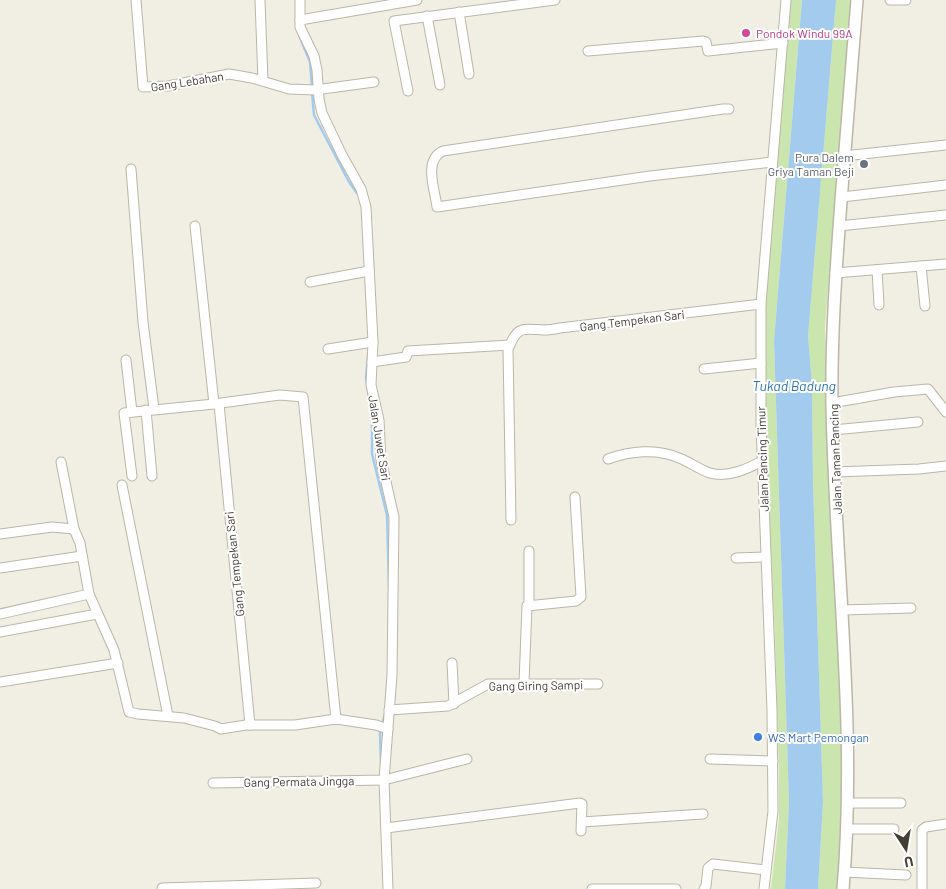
<svg xmlns="http://www.w3.org/2000/svg" width="946" height="889" viewBox="0 0 946 889" font-family="Barlow,sans-serif">
	<style>
		.green { fill: #cae5ae }
		.water { fill: #a2cbed }
		.lines { fill: none; stroke-linecap: round; stroke-linejoin: round }
		.stream { stroke: #a2cbed; stroke-width: 2.5 }
		.minor-casing { stroke: #bcb6a7; stroke-width: 11 }
		.tertiary-casing { stroke: #bcb6a7; stroke-width: 14 }
		.minor { stroke: #fff; stroke-width: 9 }
		.tertiary { stroke: #fff; stroke-width: 11 }
		.hotel-dot { fill: #d1479c; stroke: #fff; stroke-width: 2 }
		.worship-dot { fill: #6b7280; stroke: #fff; stroke-width: 2 }
		.shop-dot { fill: #3f7fe0; stroke: #fff; stroke-width: 2 }
		.labels { text-anchor: middle; dominant-baseline: central; stroke-width: 4; stroke-linejoin: round; paint-order: stroke }
		.hotel-label { font-size: 12px; fill: #b23c85; stroke: #fff; text-anchor: start }
		.street-label { font-size: 12px; fill: #433e34; stroke: #fff }
		.worship-label { font-size: 12px; fill: #5b616d; stroke: #fff; text-anchor: end }
		.shop-label { font-size: 12px; fill: #366cbe; stroke: #fff; text-anchor: start }
		.water-label { font-size: 14px; font-style: italic; fill: #3273aa; stroke: #fff }
	</style>
	<rect width="100%" height="100%" fill="#f1eee4"/>
	<g class="green">
		<polygon points="790,0 802,0 774,341 789,801 785,889 771,889 779,820 779,772 775,637 764,407 764,309"/>
		<polygon points="836,0 852,0 825,326 829,470 842,743 843,828 837,889 818,889 823,802 813,483 812,384 808,336"/>
	</g>
	<polygon class="water" points="802,0 836,0 808,336 812,384 813,483 823,802 818,889 785,889 789,801 774,341"/>
	<g class="lines">
		<g class="stream">
			<polyline points="299,35 310,62 312,87"/>
			<polyline points="312,93 314,115 349,182 360,197"/>
			<polyline points="368,357 366,377 369,398 372,409 372,454 387,515 389,586"/>
			<polyline points="381,763 380,732 385,714"/>
		</g>
		<defs>
			<g id="minor">
				<polyline points="136,0 143,87 168,86 229,74 252,78 289,89 315,90 374,82"/>
				<polyline points="260,0 263,81"/>
				<polyline points="300,0 300,27 314,56 317,70 319,99 322,113 342,155 361,189 366,207 373,342 371,385 379,420 381,460 394,517 392,675 384,780 388,889"/>
				<polyline points="890,0 906,0"/>
				<polyline points="459,12 469,74"/>
				<polyline points="427,16 440,85"/>
				<polyline points="300,20 417,0"/>
				<polyline points="588,51 703,41 706,42 708,51 783,43"/>
				<polyline points="408,91 394,21 555,0"/>
				<path d="M729,109H723L443,151C423,160 435,190 437,207L650,176L772,162"/>
				<polyline points="844,156 946,145"/>
				<polyline points="131,169 143,322 154,409"/>
				<polyline points="842,197 946,185"/>
				<polyline points="195,226 214,404"/>
				<polyline points="839,226 946,215"/>
				<polyline points="921,266 925,306"/>
				<polyline points="877,270 879,305"/>
				<polyline points="835,273 946,264"/>
				<polyline points="310,282 369,271"/>
				<polyline points="328,349 373,342"/>
				<polyline points="126,360 132,412"/>
				<polyline points="372,362 406,357 408,351 510,345"/>
				<polyline points="704,369 761,363"/>
				<polyline points="832,403 894,392 928,389 946,412"/>
				<polyline points="219,404 250,725"/>
				<polyline points="146,410 152,476"/>
				<polyline points="833,430 918,422"/>
				<path d="M608,459C630,451 657,448 679,458C690,462 700,470 710,473C728,478 747,469 762,461"/>
				<polyline points="61,462 74,529 80,543 89,594 114,650 129,712 138,714 184,718 215,726 221,729 246,725 295,725 336,719 376,725 388,729"/>
				<polyline points="834,472 919,469 946,466"/>
				<polyline points="132,476 124,413 214,404 280,395 303,397 336,719"/>
				<polyline points="122,485 168,716"/>
				<path d="M511,520L508,349C518,325 522,329 544,330C549,330 555,329 560,328L761,304"/>
				<polyline points="0,534 52,527 74,529"/>
				<polyline points="736,558 766,557"/>
				<polyline points="0,568 82,556"/>
				<polyline points="529,604 529,551"/>
				<polyline points="843,610 911,608"/>
				<polyline points="0,614 89,594"/>
				<polyline points="0,632 97,614"/>
				<polyline points="452,663 454,704"/>
				<polyline points="0,682 118,663"/>
				<polyline points="524,683 527,606 576,601 581,597 575,497"/>
				<polyline points="389,710 448,706 488,684 598,684"/>
				<polyline points="710,759 773,761"/>
				<polyline points="213,783 384,780 467,759"/>
				<polyline points="848,803 901,803"/>
				<polyline points="582,822 703,814"/>
				<polyline points="386,828 580,803 582,804 581,831"/>
				<polyline points="847,829 894,829"/>
				<polyline points="844,872 906,875"/>
				<polyline points="162,888 316,883"/>
				<polyline points="592,889 676,889"/>
				<polyline points="704,889 706,886 708,868 713,864 766,870"/>
				<polyline points="764,889 773,811 772,710 761,425 761,304 786,0"/>
				<polyline points="922,889 922,830 926,827 946,824"/>
			</g>
			<path id="tertiary" d="M843,889C857,728 835,567 832,406C831,338 836,269 841,201C846,134 852,67 857,0"/>
		</defs>
		<use href="#minor" class="minor-casing"/>
		<use href="#tertiary" class="tertiary-casing"/>
		<use href="#minor" class="minor"/>
		<use href="#tertiary" class="tertiary"/>
	</g>
	<circle class="hotel-dot" cx="746" cy="33" r="5"/>
	<circle class="worship-dot" cx="864" cy="164" r="5"/>
	<circle class="shop-dot" cx="758" cy="737" r="5"/>
	<g class="labels">
		<g class="hotel-label">
			<text x="756" y="33">Pondok Windu 99A</text>
		</g>
		<g class="street-label">
			<text transform="translate(187 81) rotate(-9)">Gang Lebahan</text>
			<text transform="translate(632 320) rotate(-7)">Gang Tempekan Sari</text>
			<text transform="translate(380 438) rotate(81)">Jalan Juwet Sari</text>
			<text transform="translate(762 459) rotate(-92)">Jalan Pancing Timur</text>
			<text transform="translate(835 459) rotate(-92)">Jalan Taman Pancing</text>
			<text transform="translate(234 564) rotate(-96)">Gang Tempekan Sari</text>
			<text transform="translate(536 685) rotate(-1)">Gang Giring Sampi</text>
			<text transform="translate(299 781) rotate(-1)">Gang Permata Jingga</text>
		</g>
		<g class="worship-label">
			<text x="854" y="157">Pura Dalem<tspan x="854" dy="14">Griya Taman Beji</tspan></text>
		</g>
		<g class="shop-label">
			<text x="768" y="737">WS Mart Pemongan</text>
		</g>
		<g class="water-label">
			<text x="794" y="385">Tukad Badung</text>
		</g>
	</g>
	<g transform="translate(906 849) rotate(168)" stroke="#ffffff" stroke-width="4" paint-order="stroke">
	<path d="M0-4L9 19L0 12L-9 19Z" fill="#433e34"/>
	<text y="-8" font-size="14" font-weight="bold" text-anchor="middle" fill="#433e34">U</text>
	</g>
</svg>
